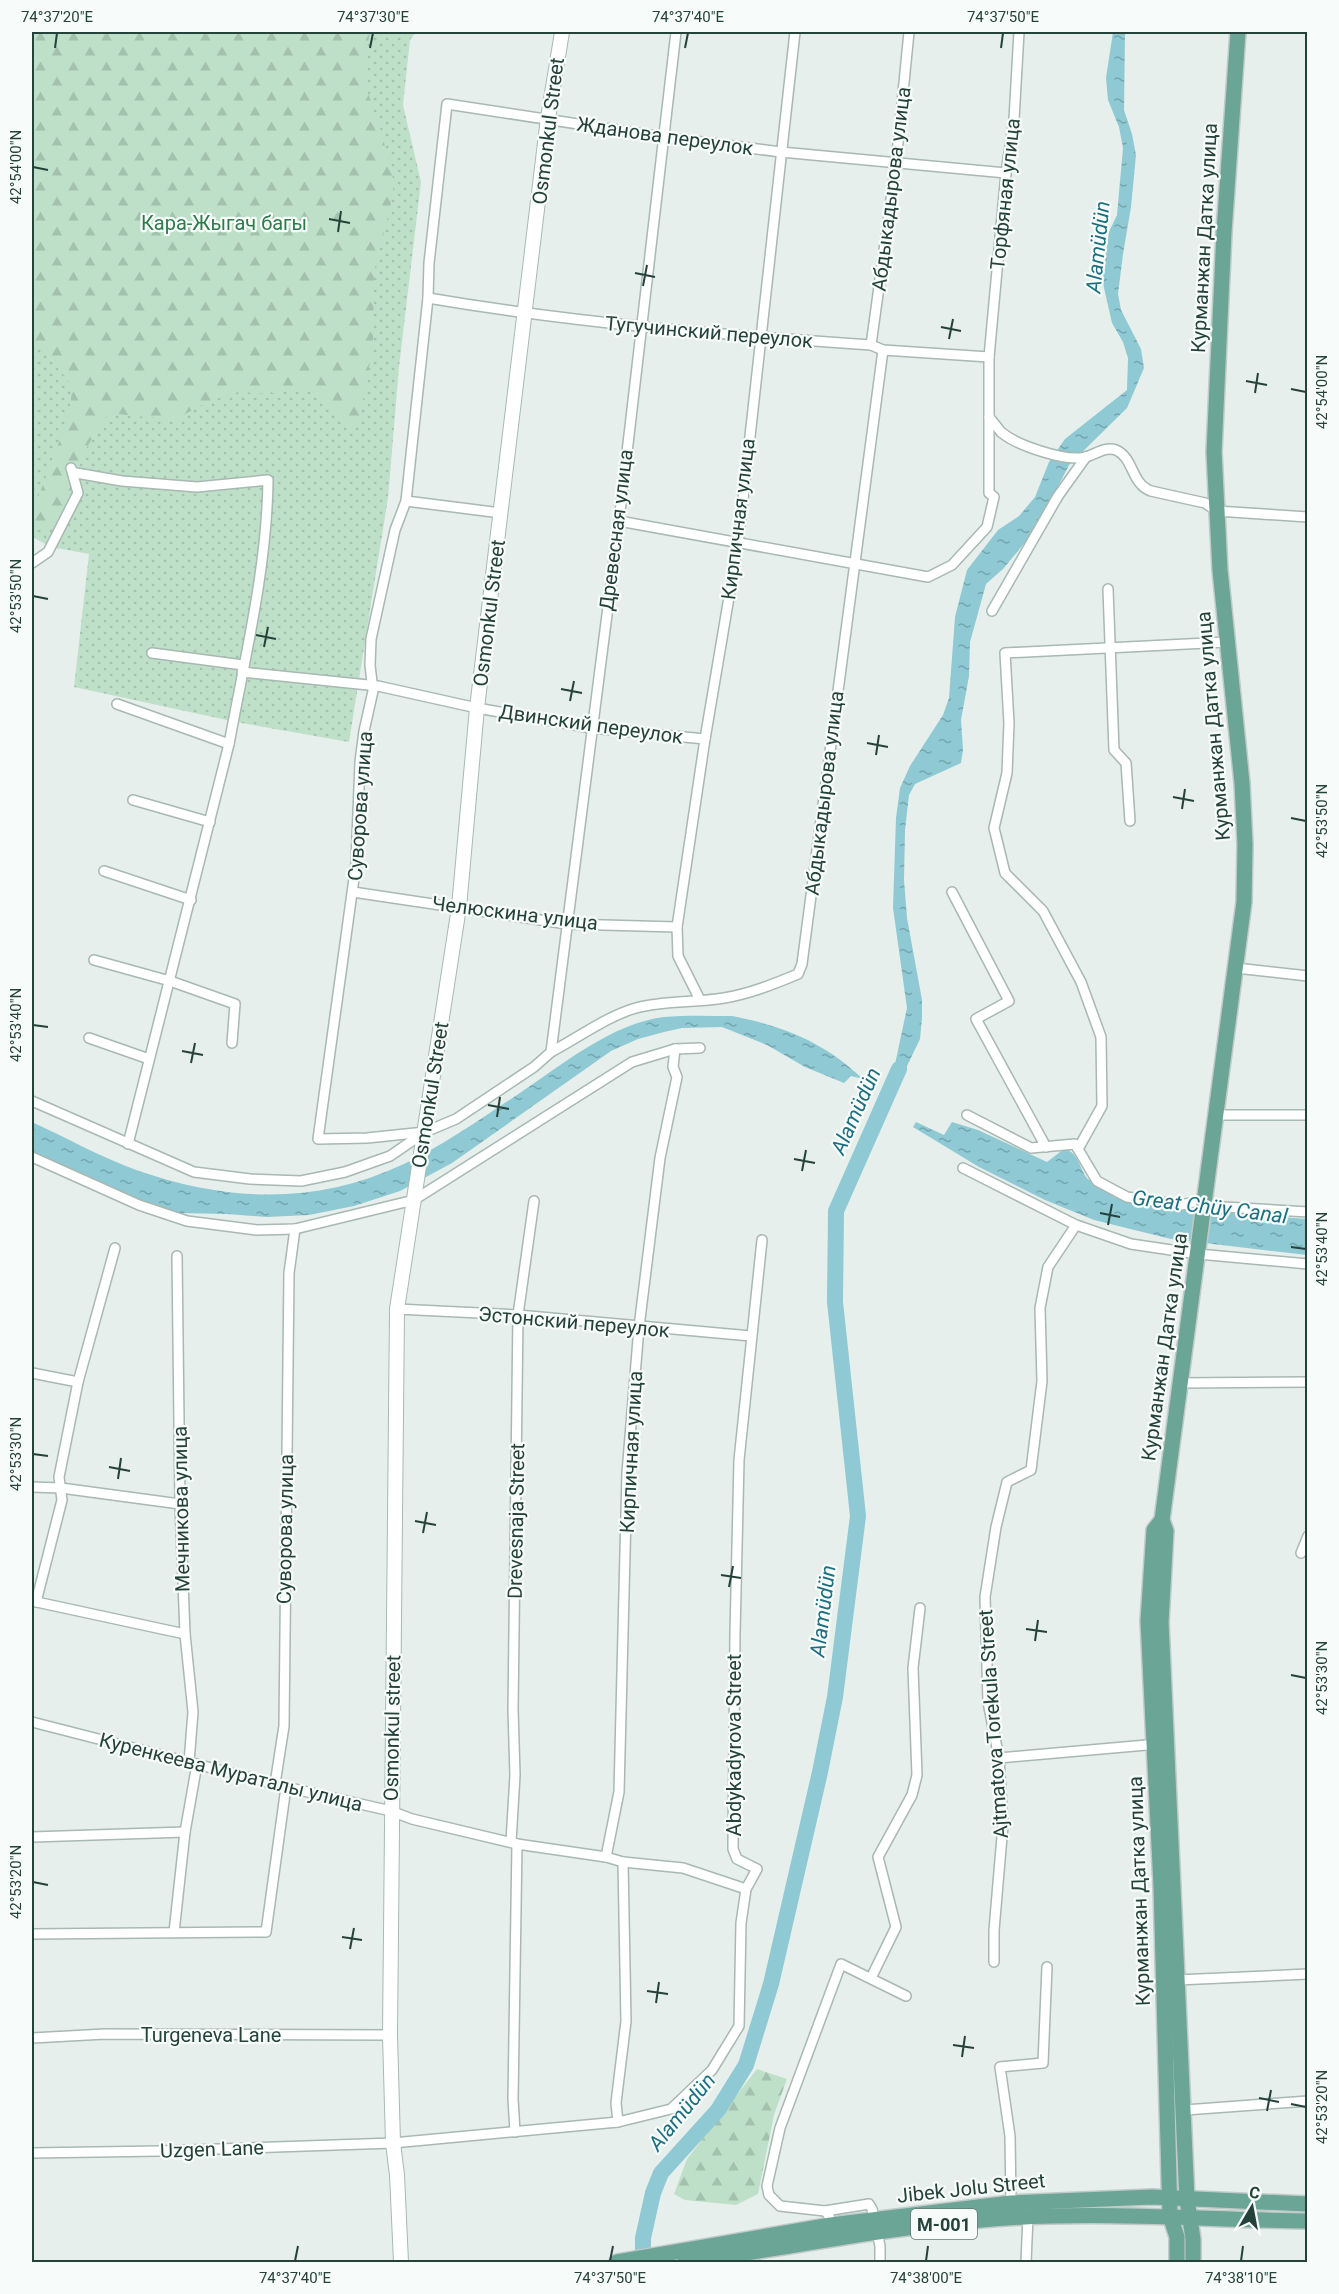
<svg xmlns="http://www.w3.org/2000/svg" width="1339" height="2294" viewBox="0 0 1339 2294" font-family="Roboto,sans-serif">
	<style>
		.grass { fill: url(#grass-dots) }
		.forest { fill: url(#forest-firs) }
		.water { fill: url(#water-ripples) }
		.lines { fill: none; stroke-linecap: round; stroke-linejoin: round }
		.river { stroke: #8ec9d4; stroke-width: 16 }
		.street-casing { stroke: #a8b8b2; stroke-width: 12 }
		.secondary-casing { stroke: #a4bbb3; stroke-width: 16 }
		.primary-casing { stroke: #c2cac8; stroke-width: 18 }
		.street { stroke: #fff; stroke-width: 9 }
		.secondary { stroke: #fff; stroke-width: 14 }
		.primary { stroke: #6aa596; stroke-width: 15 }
		.ticks { fill: none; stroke: #24423a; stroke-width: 2 }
		.labels { text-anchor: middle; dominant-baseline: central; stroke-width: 4.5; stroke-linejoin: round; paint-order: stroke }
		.shield { fill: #f7fbf9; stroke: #637a73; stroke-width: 1.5 }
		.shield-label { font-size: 18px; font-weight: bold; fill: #24423a }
		.street-label { font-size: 20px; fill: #24423a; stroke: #f7fbf9 }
		.park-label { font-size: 20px; fill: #2d7a4b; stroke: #f7fbf9 }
		.water-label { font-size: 21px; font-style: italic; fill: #1c6f80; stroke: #f7fbf9 }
		.neatline { fill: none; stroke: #24423a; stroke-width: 2 }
		.ticks-label { font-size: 15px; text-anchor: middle; fill: #24423a }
	</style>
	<defs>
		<pattern id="grass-dots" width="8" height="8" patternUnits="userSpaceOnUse" patternTransform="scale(1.5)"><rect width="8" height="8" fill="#bfe0c8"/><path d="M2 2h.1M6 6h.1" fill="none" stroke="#a4c1ad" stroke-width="1.8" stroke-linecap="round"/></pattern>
		<pattern id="forest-firs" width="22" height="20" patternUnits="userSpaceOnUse" patternTransform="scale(1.5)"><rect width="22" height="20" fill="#bfe0c8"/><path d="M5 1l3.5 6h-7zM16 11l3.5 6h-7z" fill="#a4c1ad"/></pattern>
		<pattern id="water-ripples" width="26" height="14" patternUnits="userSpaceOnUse" patternTransform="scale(1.5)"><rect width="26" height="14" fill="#8ec9d4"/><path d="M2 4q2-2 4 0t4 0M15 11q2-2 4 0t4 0" fill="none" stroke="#74a5ad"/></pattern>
	</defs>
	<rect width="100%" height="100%" fill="#e6efeb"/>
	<polygon class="grass" points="32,32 416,32 410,40 403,105 421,182 399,367 388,498 349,742 236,722 74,687 89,554 51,547 32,537"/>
	<g class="forest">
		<path d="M32,32H370L365,57V84L382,134L394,183L390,208L374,272L373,345L360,416L351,426L342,415L310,392L297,390L270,394L240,392L228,394L202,405L174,420L109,413C94,433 86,447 77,470C67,495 75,538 33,524V511L68,418L72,392L68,380L42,350L32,347Z"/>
		<polygon points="757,2069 787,2079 774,2115 758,2194 736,2205 685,2200 674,2194 687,2159"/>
	</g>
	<g class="water">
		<polygon points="1113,32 1125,32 1124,110 1132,134 1136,155 1131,207 1123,254 1118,294 1121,310 1141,349 1144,368 1127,408 1069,465 1037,528 1003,569 986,584 970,642 969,676 961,720 963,750 961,763 915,784 909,795 905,830 904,880 907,918 922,1000 922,1018 920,1039 894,1093 885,1087 894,1069 907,1008 893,908 896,818 900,788 910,766 943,715 949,698 955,617 967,570 998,530 1019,516 1035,497 1049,462 1065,439 1127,390 1128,358 1123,342 1112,323 1102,279 1109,232 1117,215 1123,148 1119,127 1108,100 1106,78"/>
		<path d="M732,1016C784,1026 824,1042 863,1079L851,1076L844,1083L805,1067L767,1045L722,1027L682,1028L664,1032L638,1039L611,1051L452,1163L400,1191L354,1206L309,1215L267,1217L227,1214L178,1213L133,1198L32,1152V1122C67,1138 102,1158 139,1171C230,1202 316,1205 404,1164C444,1145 480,1119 517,1095C559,1067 612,1023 664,1017C686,1015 710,1016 732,1016Z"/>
		<path d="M916,1122L944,1135L952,1122L978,1130L1047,1162L1064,1149C1080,1152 1079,1171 1089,1180L1139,1201L1174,1209L1307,1219V1255L1171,1239L1094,1220L1045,1200L979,1167L913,1127Z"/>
	</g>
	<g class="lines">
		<polyline class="river" points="643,2262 643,2238 653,2193 661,2173 718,2110 746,2065 771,1984 820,1772 835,1697 858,1516 835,1302 836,1211 899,1069"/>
		<defs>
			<g id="street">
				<path d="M428,298C575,323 723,335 871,345L883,350L989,357"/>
				<polyline points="871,345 896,163 909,32"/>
				<path d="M989,417C993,422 997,427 1001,432C1016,445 1065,462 1085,457C1095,455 1104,446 1116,450C1134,458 1131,484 1151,491L1205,503L1217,511L1308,517"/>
				<path d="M76,473L122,481L197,487L268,480C267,568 245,657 229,744"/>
				<polyline points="406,501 501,513"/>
				<polyline points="619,521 928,577 952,565 987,527 994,497 989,493 989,357 1006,173 1014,119 1019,32"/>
				<polyline points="32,563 48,552 78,493 71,468"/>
				<polyline points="1108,589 1114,750 1126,763 1130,821"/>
				<polyline points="992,611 1058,496 1086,457"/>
				<polyline points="152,653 243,665"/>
				<polyline points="242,672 378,686 477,708 591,728 705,739"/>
				<polyline points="117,704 229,744 128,1144"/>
				<polyline points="133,800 210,822"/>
				<polyline points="104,871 191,900"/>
				<polyline points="353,892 567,924 677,927"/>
				<polyline points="952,892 1009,1001 976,1019 1046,1147"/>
				<polyline points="94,960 170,981 235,1004 232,1043"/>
				<polyline points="1236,968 1308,976"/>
				<polyline points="700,1000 678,956 677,927 705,739 738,544 795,32"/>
				<polyline points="89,1038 149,1059"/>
				<path d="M551,1052C578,1038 607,1016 636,1008C665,1000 695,1003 724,998C749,994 774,984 798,974L802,964L883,350"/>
				<polyline points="32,1101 194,1172 250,1179 301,1181 345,1172 390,1156 425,1132 456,1119 534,1067 551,1052 619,521 676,32"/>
				<polyline points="967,1115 1031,1148 1075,1144 1097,1181 1127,1197 1181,1205 1194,1202 1224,1207 1308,1212"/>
				<polyline points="1217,1115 1308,1115"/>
				<polyline points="425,1132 367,1138 318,1139 356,864 360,762 364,731 373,691 370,665 371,639 395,530 406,501 428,298 429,263 447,104 663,137 781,152 1006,173"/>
				<polyline points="1078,1149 1102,1106 1101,1037 1081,982 1043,911 1005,873 994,828 1007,773 1009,723 1005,653 1227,642"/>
				<polyline points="32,1157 139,1205 187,1221 257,1230 295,1229 414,1200 632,1062 675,1049 700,1048"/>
				<polyline points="963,1168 1076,1225 1131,1244 1198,1254 1308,1264"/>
				<polyline points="177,1256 180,1504 185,1634 193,1712 189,1762"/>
				<polyline points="397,1309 518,1315 751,1336"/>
				<polyline points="32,1373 78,1382"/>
				<polyline points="1180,1383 1308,1382"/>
				<polyline points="32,1487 61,1488 180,1504"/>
				<polyline points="1301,1553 1308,1536"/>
				<polyline points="32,1601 185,1634"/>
				<polyline points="36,1602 62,1500 59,1477 78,1382 115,1248"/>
				<polyline points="32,1722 286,1787 391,1811 412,1819 517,1844 606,1857 623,1862 683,1868 746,1889"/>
				<polyline points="999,1758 1158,1744"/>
				<polyline points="275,1784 284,1726 289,1273 295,1229"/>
				<polyline points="32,1837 185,1832"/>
				<polyline points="511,1842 515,1775 513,1710 518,1315 534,1201"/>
				<polyline points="606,1857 619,1792 627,1473 639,1327 660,1158 677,1077 673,1067 675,1049"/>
				<polyline points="174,1932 185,1832 197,1764"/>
				<polyline points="32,1934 266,1932 286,1787"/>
				<polyline points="994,1962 994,1930 1003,1825 999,1758 988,1702 985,1597 996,1527 1007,1482 1031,1470 1042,1381 1040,1308 1048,1267 1076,1225"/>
				<polyline points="871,1978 896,1927 878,1857 912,1795 917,1775 913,1668 920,1608"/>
				<polyline points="1177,1980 1308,1974"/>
				<polyline points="32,2038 105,2034 390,2035"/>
				<polyline points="1185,2110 1308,2101"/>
				<polyline points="618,2122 616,2103 626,2021 623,1862"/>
				<polyline points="515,2132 513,2099 517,1844"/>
				<polyline points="32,2153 159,2151 393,2143 618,2122 671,2109 712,2070 739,2026 741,1923 746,1889 757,1869 737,1859 733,1849 735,1634 739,1460 762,1240"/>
				<polyline points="1011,2203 1010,2136 1000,2067 1043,2063 1047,1967"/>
				<polyline points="825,2211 869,2204 872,2209 880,2246 880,2262"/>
				<polyline points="831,2225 829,2216 825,2211 780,2206 769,2195 767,2186 780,2128 841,1964 906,1996"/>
				<polyline points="1026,2262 1028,2217"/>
			</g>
			<polyline id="secondary" points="401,2262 397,2175 393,2143 390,2035 397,1309 459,907 477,708 548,118 562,32"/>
			<g id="primary">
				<polyline points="1162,1520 1154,1530 1148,1621 1161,1886 1170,2216 1177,2237 1177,2262"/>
				<polyline points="617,2262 831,2225 1011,2203 1152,2197 1308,2204"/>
				<path d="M685,2262C783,2249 881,2228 981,2220C1090,2210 1199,2220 1308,2221"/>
				<polyline points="1193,2262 1193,2239 1187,2199 1161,1622 1166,1531 1162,1520 1244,902 1245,844 1242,783 1220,570 1214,452 1224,232 1238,32"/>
			</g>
		</defs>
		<use href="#street" class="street-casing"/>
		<use href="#secondary" class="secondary-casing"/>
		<use href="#primary" class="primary-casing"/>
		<use href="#street" class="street"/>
		<use href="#secondary" class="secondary"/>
		<use href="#primary" class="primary"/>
	</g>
	<path class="ticks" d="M55,48L57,33M370,48L373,33M685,48L688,33M1001,48L1003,33M33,167L48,170M329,219L350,223M338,232L341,211M635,273L655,277M643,286L647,265M941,327L961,331M949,339L953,319M1246,381L1267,385M1291,389L1306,392M1255,393L1258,373M33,596L48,599M256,635L276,639M264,647L268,627M561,689L582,693M570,701L574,681M867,743L888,747M876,755L879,735M1173,797L1194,801M1182,809L1185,789M1291,818L1306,821M33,1025L48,1027M182,1051L203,1055M191,1063L195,1043M488,1105L509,1109M497,1117L500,1097M794,1159L815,1163M802,1171L806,1150M1100,1213L1120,1217M1108,1225L1112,1204M1291,1247L1306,1249M33,1454L48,1456M109,1467L130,1471M118,1479L121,1458M415,1521L436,1525M423,1533L427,1512M721,1575L741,1578M729,1587L733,1566M1026,1629L1047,1632M1035,1641L1038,1620M1291,1675L1306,1678M33,1882L48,1885M342,1937L362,1940M350,1949L354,1928M647,1991L668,1994M656,2003L659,1982M953,2045L974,2048M962,2057L965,2036M1259,2098L1279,2102M1291,2104L1306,2107M1267,2111L1271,2090M295,2261L298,2246M610,2261L613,2246M926,2261L928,2246M1241,2261L1243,2246"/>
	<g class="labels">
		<rect class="shield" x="911" y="2209" width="66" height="30" rx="4.5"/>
		<g class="shield-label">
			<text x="944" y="2224">М-001</text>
		</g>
		<g class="street-label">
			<text transform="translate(548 131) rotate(-83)">Osmonkul Street</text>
			<text transform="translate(665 136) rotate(8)">Жданова переулок</text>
			<text transform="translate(891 189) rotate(-83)">Абдыкадырова улица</text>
			<text transform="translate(1005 194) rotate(-84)">Торфяная улица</text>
			<text transform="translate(1204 238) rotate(-87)">Курманжан Датка улица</text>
			<text transform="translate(709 332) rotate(5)">Тугучинский переулок</text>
			<text transform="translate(738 519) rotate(-83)">Кирпичная улица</text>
			<text transform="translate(616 530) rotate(-83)">Древесная улица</text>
			<text transform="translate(489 613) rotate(-83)">Osmonkul Street</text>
			<text transform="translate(591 724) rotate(8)">Двинский переулок</text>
			<text transform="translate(1213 726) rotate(-95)">Курманжан Датка улица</text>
			<text transform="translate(824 793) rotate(-83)">Абдыкадырова улица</text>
			<text transform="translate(360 806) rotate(-86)">Суворова улица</text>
			<text transform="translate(515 913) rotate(7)">Челюскина улица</text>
			<text transform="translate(430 1095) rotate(-81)">Osmonkul Street</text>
			<text transform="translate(574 1322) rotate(5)">Эстонский переулок</text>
			<text transform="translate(1164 1347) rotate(-82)">Курманжан Датка улица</text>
			<text transform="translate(631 1452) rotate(-87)">Кирпичная улица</text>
			<text transform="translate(181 1509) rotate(-91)">Мечникова улица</text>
			<text transform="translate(516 1521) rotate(-89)">Drevesnaja Street</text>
			<text transform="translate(285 1529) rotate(-89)">Суворова улица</text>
			<text transform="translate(993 1724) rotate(-94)">Ajtmatova Torekula Street</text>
			<text transform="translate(392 1728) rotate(-89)">Osmonkul street</text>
			<text transform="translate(734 1745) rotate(-90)">Abdykadyrova Street</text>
			<text transform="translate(231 1772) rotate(14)">Куренкеева Мураталы улица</text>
			<text transform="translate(1139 1891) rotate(-92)">Курманжан Датка улица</text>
			<text x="211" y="2035">Turgeneva Lane</text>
			<text transform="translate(212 2149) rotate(-2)">Uzgen Lane</text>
			<text transform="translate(971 2188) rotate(-6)">Jibek Jolu Street</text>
		</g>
		<g class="park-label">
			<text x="224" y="223">Кара-Жыгач багы</text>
		</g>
		<g class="water-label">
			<text transform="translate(1098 247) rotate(-84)">Alamüdün</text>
			<text transform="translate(856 1111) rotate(-66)">Alamüdün</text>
			<text transform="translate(1210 1207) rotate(7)">Great Chüy Canal</text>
			<text transform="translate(823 1611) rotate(-83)">Alamüdün</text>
			<text transform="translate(682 2112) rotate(-51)">Alamüdün</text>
		</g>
	</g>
	<rect width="1339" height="2294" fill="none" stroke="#f7fbf9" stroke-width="66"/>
	<g transform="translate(1252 2207) rotate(10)" stroke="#f7fbf9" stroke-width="4.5" paint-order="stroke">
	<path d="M0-4.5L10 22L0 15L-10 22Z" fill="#24423a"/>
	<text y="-9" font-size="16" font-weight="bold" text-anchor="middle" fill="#24423a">С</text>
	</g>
	<rect x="33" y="33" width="1273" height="2228" class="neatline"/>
	<g class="ticks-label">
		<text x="57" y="22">74°37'20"E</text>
		<text x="373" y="22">74°37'30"E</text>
		<text x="688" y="22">74°37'40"E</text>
		<text x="1003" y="22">74°37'50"E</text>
		<text transform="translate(16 167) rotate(-90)" y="5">42°54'00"N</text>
		<text transform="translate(1322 392) rotate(-90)" y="5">42°54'00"N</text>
		<text transform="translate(16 596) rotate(-90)" y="5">42°53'50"N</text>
		<text transform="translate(1322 821) rotate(-90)" y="5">42°53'50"N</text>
		<text transform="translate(16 1025) rotate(-90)" y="5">42°53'40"N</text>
		<text transform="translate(1322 1249) rotate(-90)" y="5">42°53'40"N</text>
		<text transform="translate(16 1454) rotate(-90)" y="5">42°53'30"N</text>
		<text transform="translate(1322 1678) rotate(-90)" y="5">42°53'30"N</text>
		<text transform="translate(16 1882) rotate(-90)" y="5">42°53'20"N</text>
		<text transform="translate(1322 2107) rotate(-90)" y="5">42°53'20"N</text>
		<text x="295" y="2283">74°37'40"E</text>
		<text x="610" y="2283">74°37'50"E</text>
		<text x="926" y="2283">74°38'00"E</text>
		<text x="1241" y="2283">74°38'10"E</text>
	</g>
</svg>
